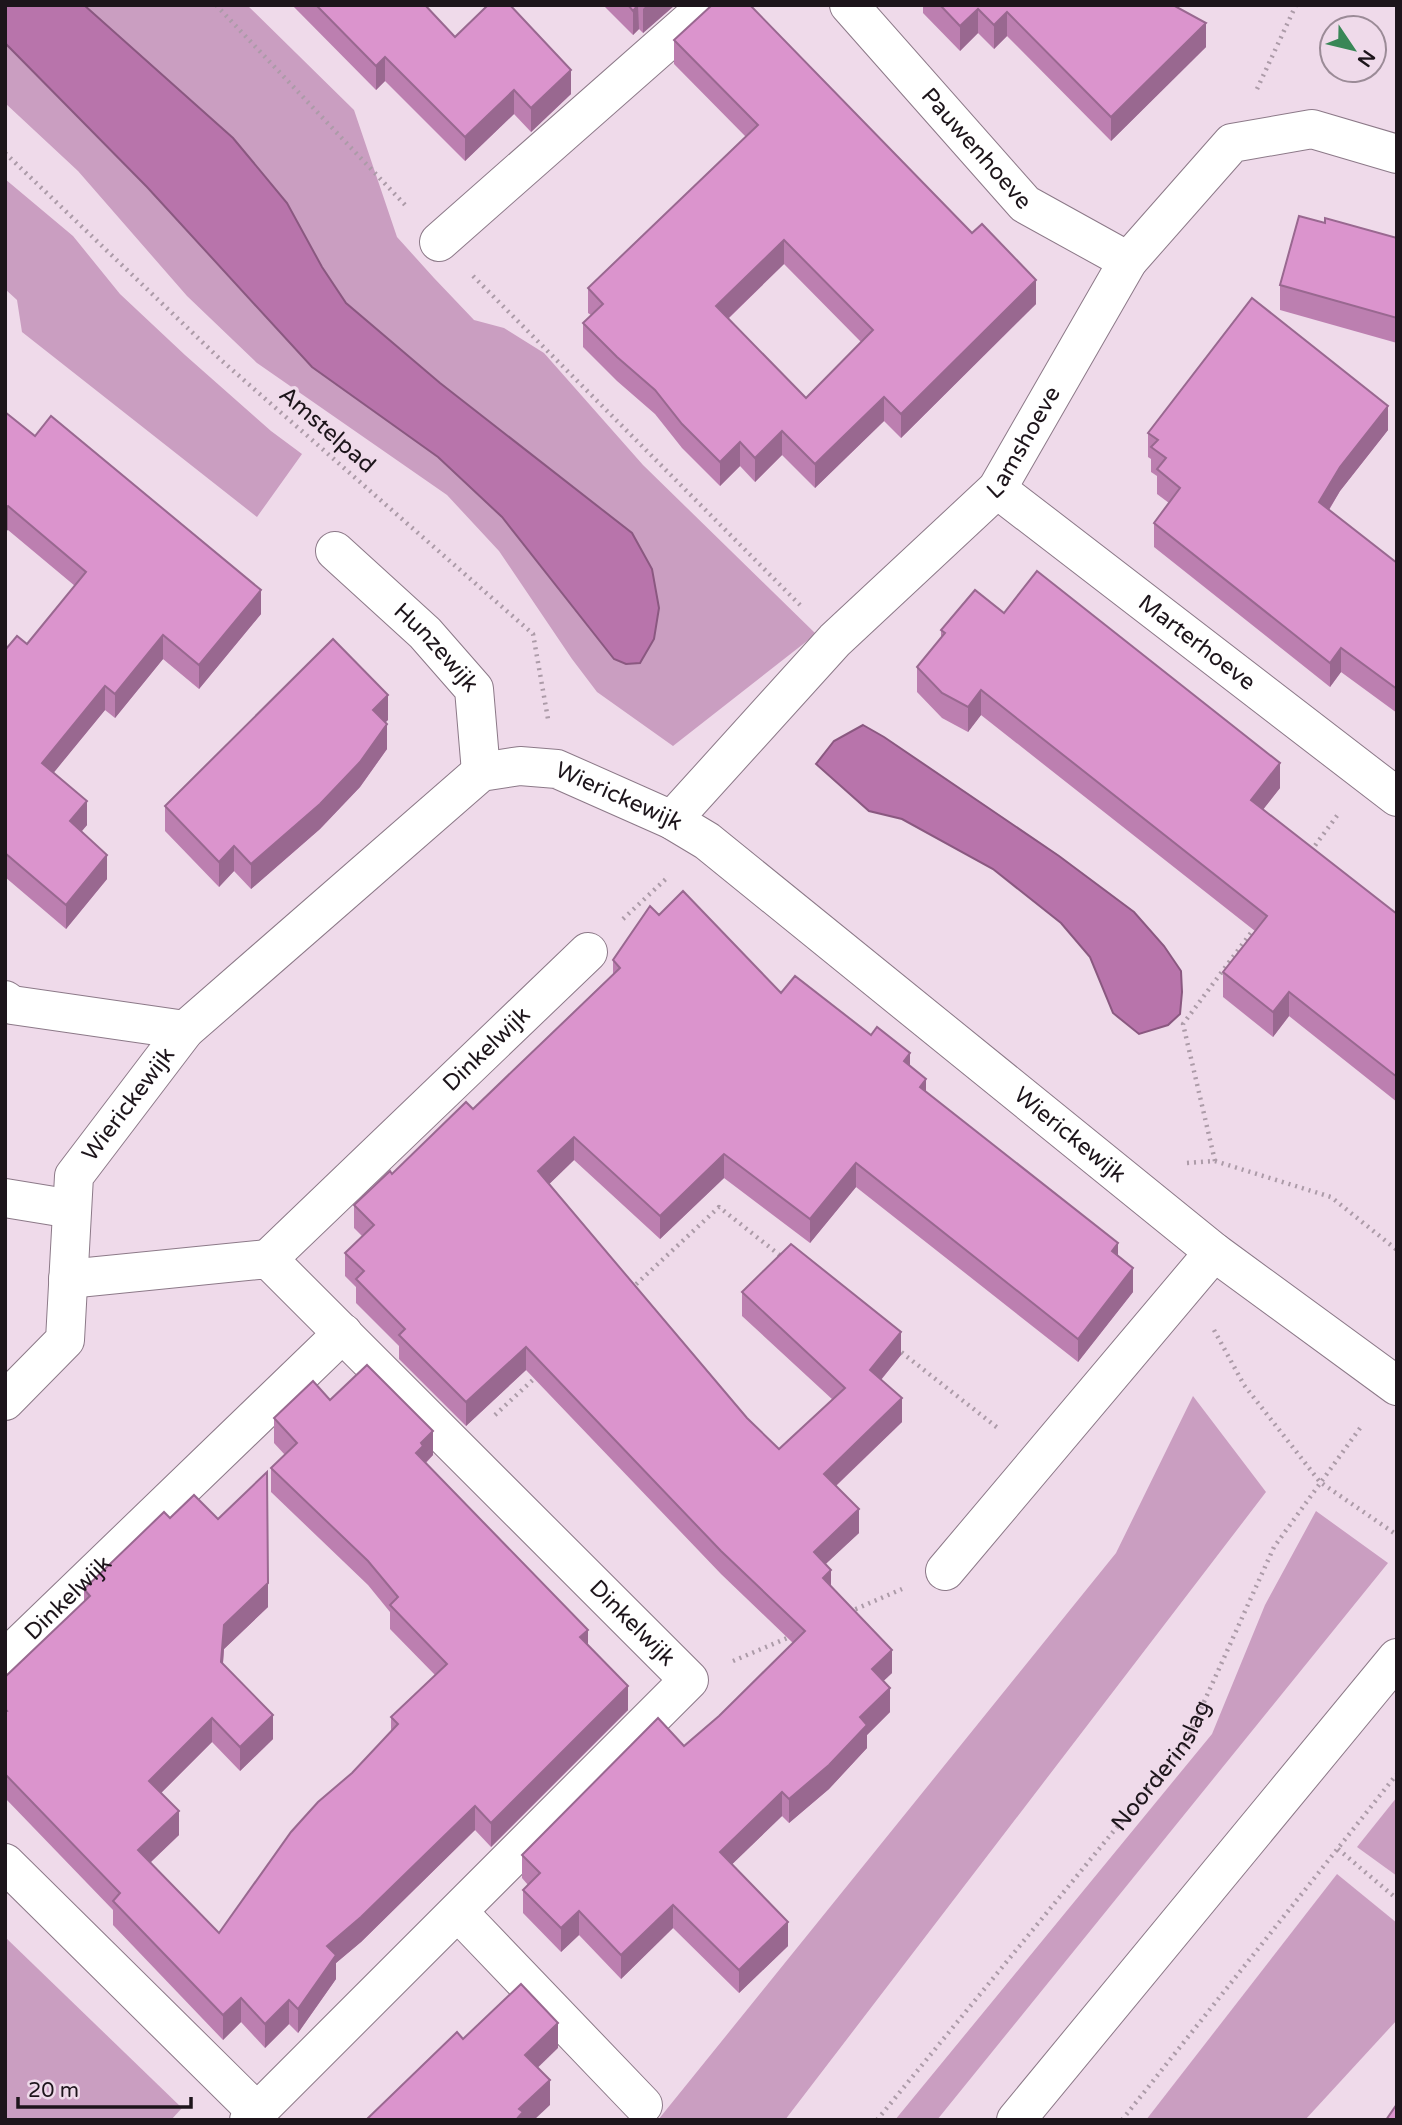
<svg xmlns="http://www.w3.org/2000/svg" width="1402" height="2125" viewBox="0 0 1402 2125" font-family="'Varela Round',sans-serif">
	<style>
		.green { fill: #ca9ec1 }
		.water { fill: #b874ab; stroke: #8a5880; stroke-width: 2 }
		.lines { fill: none; stroke-linecap: round; stroke-linejoin: round }
		.minor-casing { stroke: #8c7988; stroke-width: 40 }
		.major-casing { stroke: #8c7988; stroke-width: 40 }
		.path { stroke: #ac9ba8; stroke-width: 4.5; stroke-dasharray: 2 5; stroke-linecap: butt }
		.minor { stroke: #fff; stroke-width: 38 }
		.major { stroke: #fff; stroke-width: 38 }
		.wall { fill: #bc7fb0; fill-rule: evenodd }
		.shaded-wall { fill: #996890 }
		.building { fill: #db94cd; stroke: #996890; stroke-width: 2; fill-rule: evenodd }
		.labels { text-anchor: middle; dominant-baseline: central; stroke-width: 7; stroke-linejoin: round; paint-order: stroke }
		.street-label { font-size: 23px; fill: #1d151b; stroke: #efdaea }
	</style>
	<rect width="100%" height="100%" fill="#efdaea"/>
	<g class="green">
		<polygon points="84,5 247,5 354,110 397,237 434,278 474,320 504,328 544,353 643,465 816,634 673,746 597,692 572,659 499,551 447,495 257,363 187,296 78,171 5,103 5,43 147,187 312,367 438,457 502,517 440,383 346,303 322,267 287,203 233,138"/>
		<polygon points="5,179 73,236 120,294 185,355 271,431 302,454 257,517 22,332 17,300 5,289"/>
		<polygon points="1193,1396 1266,1492 785,2120 658,2120 1116,1553"/>
		<polygon points="1316,1511 1388,1563 937,2120 895,2120 1212,1734 1265,1605"/>
		<polygon points="1397,1797 1397,1876 1357,1847"/>
		<polygon points="1337,1874 1397,1923 1397,2020 1305,2120 1146,2120"/>
		<polygon points="5,1937 182,2108 171,2120 5,2120"/>
	</g>
	<g class="water">
		<polygon points="5,5 84,5 233,138 287,203 322,267 346,303 440,383 632,533 652,569 659,608 654,639 640,663 626,664 614,659 502,517 438,457 312,367 147,187 5,43"/>
		<polygon points="863,725 884,737 1059,856 1134,912 1164,946 1181,971 1182,992 1180,1014 1168,1025 1139,1034 1113,1013 1090,957 1061,923 993,869 902,819 869,811 816,764 834,741"/>
	</g>
	<g class="lines">
		<defs>
			<g id="minor">
				<path id="s2" d="M849,5L1025,204L1128,261"/>
				<polyline points="439,242 708,5"/>
				<path id="s3" d="M997,489L1397,797"/>
				<path id="s4" d="M335,551L425,633L474,689L481,772"/>
				<path id="s5" d="M672,820L835,640L997,489L1128,261L1232,143L1312,129L1397,154"/>
				<polyline points="5,1000 12,1005 185,1030"/>
				<polyline points="5,1198 72,1209"/>
				<path id="s6" d="M268,1259L588,952"/>
				<path id="s7" d="M68,1279L268,1259L689,1680L249,2120"/>
				<path id="s8" d="M5,1401L65,1340L74,1176L185,1030L481,772L520,766L557,769L672,820L707,841L1214,1252L1397,1386"/>
				<polyline points="945,1571 1214,1252"/>
				<path id="s9" d="M5,1659L343,1333"/>
				<polyline points="5,1863 257,2112"/>
				<polyline points="458,1912 643,2105"/>
			</g>
			<polyline id="major" points="1016,2120 1397,1658"/>
		</defs>
		<use href="#minor" class="minor-casing"/>
		<use href="#major" class="major-casing"/>
		<g class="path">
			<polyline points="216,5 407,207"/>
			<polyline points="1257,89 1296,5"/>
			<polyline points="5,153 221,360 533,634 548,719"/>
			<polyline points="473,276 800,605"/>
			<polyline points="1311,851 1339,813"/>
			<polyline points="623,919 668,877"/>
			<polyline points="1215,1161 1183,1024 1256,926"/>
			<polyline points="1187,1163 1215,1161 1331,1197 1397,1250"/>
			<polyline points="631,1289 719,1207 782,1257"/>
			<polyline points="1214,1330 1244,1385 1320,1482 1397,1535"/>
			<polyline points="896,1348 999,1429"/>
			<polyline points="495,1415 537,1376"/>
			<polyline points="849,1612 902,1589"/>
			<polyline points="733,1661 792,1636"/>
			<polyline points="1338,1849 1397,1899"/>
			<path id="s1" d="M877,2120L1185,1744L1274,1547L1363,1424"/>
			<polyline points="1122,2120 1397,1774"/>
		</g>
		<use href="#minor" class="minor"/>
		<use href="#major" class="major"/>
	</g>
	<g class="wall">
		<polygon points="292,5 425,5 455,37 571,94 531,132 514,114 465,161 385,81 376,90"/>
		<polygon points="603,5 675,5 643,33 639,29 633,35"/>
		<polygon points="923,5 1173,5 1206,47 1111,141 1007,36 994,49 978,33 960,51 923,13"/>
		<path d="M674,40L1036,304L901,438L884,421L815,488L782,455L755,482L740,466L720,486L682,448L655,414L617,381L583,347V323L591,315L588,313V288L746,137L674,64ZM784,264L861,342L806,398L728,319Z"/>
		<polygon points="1325,223 1397,238 1397,343 1280,310 1280,285"/>
		<polygon points="5,412 261,614 199,689 163,659 115,718 105,710 53,773 87,825 81,832 107,879 66,929 5,877 5,650 27,644 75,586 8,530"/>
		<polygon points="1388,430 1340,491 1329,510 1397,563 1397,713 1341,672 1330,687 1154,547 1154,523 1169,503 1157,494 1157,476 1151,472 1151,459 1148,457 1148,433"/>
		<polygon points="1004,613 1280,788 1263,809 1397,914 1397,1102 1289,1016 1273,1037 1223,997 1223,972 1255,931 981,715 968,732 942,718 917,692 917,667 941,638 941,630"/>
		<polygon points="388,720 385,722 387,749 360,787 320,829 251,889 234,871 219,887 165,831 165,806"/>
		<polygon points="659,915 781,993 910,1066 926,1092 1118,1256 1133,1292 1078,1362 856,1187 810,1243 724,1178 660,1239 574,1160 549,1184 747,1418 779,1449 833,1400 742,1316 742,1292 901,1355 881,1380 902,1422 836,1486 859,1533 825,1564 831,1586 892,1673 883,1681 890,1712 867,1735 867,1748 829,1789 789,1823 782,1816 732,1864 788,1946 739,1993 673,1928 621,1979 579,1935 561,1952 523,1913 523,1890 528,1885 522,1878 522,1855 684,1746 719,1716 793,1643 721,1574 526,1370 466,1426 399,1359 399,1346 356,1303 356,1287 345,1276 345,1253 362,1236 354,1228 354,1205 473,1109 613,974 613,960"/>
		<polygon points="330,1400 433,1455 426,1463 588,1645 628,1710 491,1847 475,1830 361,1942 336,1963 336,1979 298,2033 289,2024 265,2048 241,2022 223,2040 113,1925 113,1910 5,1798 5,1677 84,1602 84,1589 268,1607 224,1649 223,1664 273,1739 240,1771 212,1742 161,1793 179,1835 150,1863 219,1933 352,1773 391,1732 391,1717 435,1675 390,1629 390,1612 368,1585 271,1492 271,1468 285,1455 274,1443 274,1418"/>
	</g>
	<g class="shaded-wall">
		<polygon points="638,5 639,29 633,35 633,11"/>
		<polygon points="647,5 675,5 643,33 643,9"/>
		<polygon points="978,9 978,33 960,51 960,26"/>
		<polygon points="1007,12 1007,36 994,49 994,25"/>
		<polygon points="1206,23 1206,47 1111,141 1111,117"/>
		<polygon points="385,57 385,81 376,90 376,66"/>
		<polygon points="571,70 571,94 531,132 531,108"/>
		<polygon points="514,90 514,114 465,161 465,137"/>
		<polygon points="784,240 784,264 716,330 716,306"/>
		<polygon points="1036,280 1036,304 901,438 901,414"/>
		<polygon points="884,397 884,421 815,488 815,464"/>
		<polygon points="1388,406 1388,430 1340,491 1319,526 1319,502 1340,467"/>
		<polygon points="782,431 782,455 755,482 755,458"/>
		<polygon points="740,442 740,466 720,486 720,462"/>
		<polygon points="8,506 8,530 5,532 5,508"/>
		<polygon points="261,590 261,614 199,689 199,665"/>
		<polygon points="163,635 163,659 115,718 115,694"/>
		<polygon points="1341,648 1341,672 1330,687 1330,663"/>
		<polygon points="105,686 105,710 42,787 42,763"/>
		<polygon points="981,690 981,715 968,732 968,707"/>
		<polygon points="388,695 388,720 373,735 373,710"/>
		<polygon points="387,724 387,749 360,787 320,829 251,889 251,864"/>
		<polygon points="1280,763 1280,788 1251,825 1251,800"/>
		<polygon points="87,801 87,825 70,845 70,821"/>
		<polygon points="234,846 234,871 219,887 219,862"/>
		<polygon points="107,855 107,879 66,929 66,905"/>
		<polygon points="1289,992 1289,1016 1273,1037 1273,1012"/>
		<polygon points="910,1053 910,1076 904,1061"/>
		<polygon points="926,1079 926,1102 920,1087"/>
		<polygon points="574,1137 574,1160 538,1195 538,1171"/>
		<polygon points="724,1154 724,1178 660,1239 660,1216"/>
		<polygon points="856,1163 856,1187 810,1243 810,1219"/>
		<polygon points="1118,1243 1118,1266 1112,1251"/>
		<polygon points="1133,1268 1133,1292 1078,1362 1078,1339"/>
		<polygon points="901,1332 901,1355 870,1393 870,1370"/>
		<polygon points="526,1347 526,1370 466,1426 466,1402"/>
		<polygon points="902,1398 902,1422 824,1497 824,1474"/>
		<polygon points="433,1431 433,1455 423,1465 416,1453 421,1443"/>
		<polygon points="859,1509 859,1533 814,1575 814,1552"/>
		<polygon points="831,1570 831,1594 823,1578"/>
		<polygon points="268,1583 268,1607 224,1649 221,1686 221,1662 224,1625"/>
		<polygon points="588,1630 588,1655 580,1637"/>
		<polygon points="892,1650 892,1673 872,1692 872,1669"/>
		<polygon points="628,1686 628,1710 491,1847 491,1823"/>
		<polygon points="890,1688 890,1712 867,1735 867,1748 829,1789 789,1823 789,1799 860,1717"/>
		<polygon points="273,1715 273,1739 240,1771 240,1747"/>
		<polygon points="212,1718 212,1742 149,1805 149,1781"/>
		<polygon points="782,1792 782,1816 720,1876 720,1852"/>
		<polygon points="475,1806 475,1830 361,1942 336,1963 336,1979 298,2033 298,2009 327,1946"/>
		<polygon points="179,1811 179,1835 138,1874 138,1850"/>
		<polygon points="673,1905 673,1928 621,1979 621,1955"/>
		<polygon points="579,1911 579,1935 561,1952 561,1928"/>
		<polygon points="788,1922 788,1946 739,1993 739,1970"/>
		<polygon points="241,1998 241,2022 223,2040 223,2015"/>
		<polygon points="289,2000 289,2024 265,2048 265,2024"/>
		<polygon points="558,2023 558,2048 525,2080 525,2055"/>
		<polygon points="550,2080 550,2105 534,2120 516,2120 519,2109"/>
	</g>
	<g class="building">
		<polygon points="316,5 425,5 455,37 488,5 510,5 571,70 531,108 514,90 465,137 385,57 376,66"/>
		<polygon points="628,5 638,5 633,11"/>
		<path d="M712,5H750L972,233L982,224L1036,280L901,414L884,397L815,464L782,431L755,458L740,442L720,462L682,424L655,390L617,357L583,323L603,304L588,288L758,125L674,40ZM784,240L873,330L806,398L716,306Z"/>
		<polygon points="940,5 1173,5 1206,23 1111,117 1007,12 994,25 978,9 960,26"/>
		<polygon points="1299,216 1325,223 1325,218 1397,238 1397,318 1280,285"/>
		<polygon points="1252,298 1388,406 1340,467 1319,502 1397,563 1397,689 1341,648 1330,663 1154,523 1180,488 1157,469 1166,458 1151,447 1158,440 1148,433"/>
		<polygon points="5,412 35,436 51,416 261,590 199,665 163,635 115,694 105,686 42,763 87,801 70,821 107,855 66,905 5,853 5,650 17,636 27,644 86,572 8,506 5,508"/>
		<polygon points="1037,571 1280,763 1251,800 1397,914 1397,1077 1289,992 1273,1012 1223,972 1267,916 981,690 968,707 942,693 917,667 945,633 941,630 975,590 1004,613"/>
		<polygon points="333,639 388,695 373,710 387,724 360,762 320,804 251,864 234,846 219,862 165,806"/>
		<polygon points="683,891 781,993 795,976 871,1035 877,1027 910,1053 904,1061 926,1079 920,1087 1118,1243 1112,1251 1133,1268 1078,1339 856,1163 810,1219 724,1154 660,1216 574,1137 538,1171 747,1418 779,1449 845,1388 742,1292 791,1244 901,1332 870,1370 902,1398 824,1474 859,1509 814,1552 831,1570 823,1578 892,1650 872,1669 890,1688 860,1717 867,1725 829,1765 789,1799 782,1792 720,1852 788,1922 739,1970 673,1905 621,1955 579,1911 561,1928 523,1890 540,1873 522,1855 658,1718 684,1746 719,1716 805,1631 721,1551 526,1347 466,1402 399,1335 405,1329 356,1279 364,1271 345,1253 374,1225 354,1205 390,1171 392,1174 466,1102 473,1109 620,968 613,960 650,906 659,915"/>
		<polygon points="367,1365 433,1431 421,1443 423,1446 416,1453 588,1630 580,1637 628,1686 491,1823 475,1806 361,1917 327,1946 336,1955 298,2009 289,2000 265,2024 241,1998 223,2015 113,1901 120,1893 5,1774 5,1712 7,1711 5,1709 5,1677 90,1596 84,1589 164,1512 170,1518 194,1495 218,1519 267,1472 268,1583 224,1625 221,1662 273,1715 240,1747 212,1718 149,1781 179,1811 138,1850 219,1933 291,1832 318,1802 352,1773 398,1724 391,1717 447,1664 390,1605 398,1597 368,1561 271,1468 297,1443 274,1418 313,1381 330,1400"/>
		<polygon points="521,1984 558,2023 525,2055 550,2080 519,2109 523,2112 516,2120 367,2119 457,2032 463,2039"/>
		<polygon points="1397,2104 1397,2120 1386,2120"/>
	</g>
	<g class="labels">
		<g class="street-label">
			<text stroke="none"><textPath href="#s2" startOffset="192">Pauwenhoeve</textPath></text>
			<text transform="translate(327 430) rotate(41)">Amstelpad</text>
			<text stroke="none"><textPath href="#s5" startOffset="518">Lamshoeve</textPath></text>
			<text stroke="none"><textPath href="#s3" startOffset="252">Marterhoeve</textPath></text>
			<text stroke="none"><textPath href="#s4" startOffset="140">Hunzewijk</textPath></text>
			<text stroke="none"><textPath href="#s8" startOffset="970">Wierickewijk</textPath></text>
			<text stroke="none"><textPath href="#s6" startOffset="303">Dinkelwijk</textPath></text>
			<text stroke="none"><textPath href="#s8" startOffset="340">Wierickewijk</textPath></text>
			<text stroke="none"><textPath href="#s8" startOffset="1536">Wierickewijk</textPath></text>
			<text stroke="none"><textPath href="#s9" startOffset="88">Dinkelwijk</textPath></text>
			<text stroke="none"><textPath href="#s7" startOffset="716">Dinkelwijk</textPath></text>
			<text stroke="none"><textPath href="#s1" startOffset="455">Noorderinslag</textPath></text>
		</g>
	</g>
	<rect width="1402" height="2125" fill="none" stroke="#1d151b" stroke-width="14"/>
	<g transform="translate(1353 49) rotate(125)"><circle r="33" fill="#efdaea" stroke="#9b8b97" stroke-width="2"/>
	<path d="M0-5L12 26L0 18L-12 26Z" fill="#398757"/>
	<text y="-10" font-size="19" font-weight="bold" text-anchor="middle" fill="#1d151b">N</text>
	</g>
	<path d="M18 2097v10h173v-10" fill="none" stroke="#1d151b" stroke-width="3.5"/>
	<text x="28" y="2097" font-size="21" fill="#1d151b" stroke="#efdaea" stroke-width="5" paint-order="stroke">20 m</text>
</svg>
